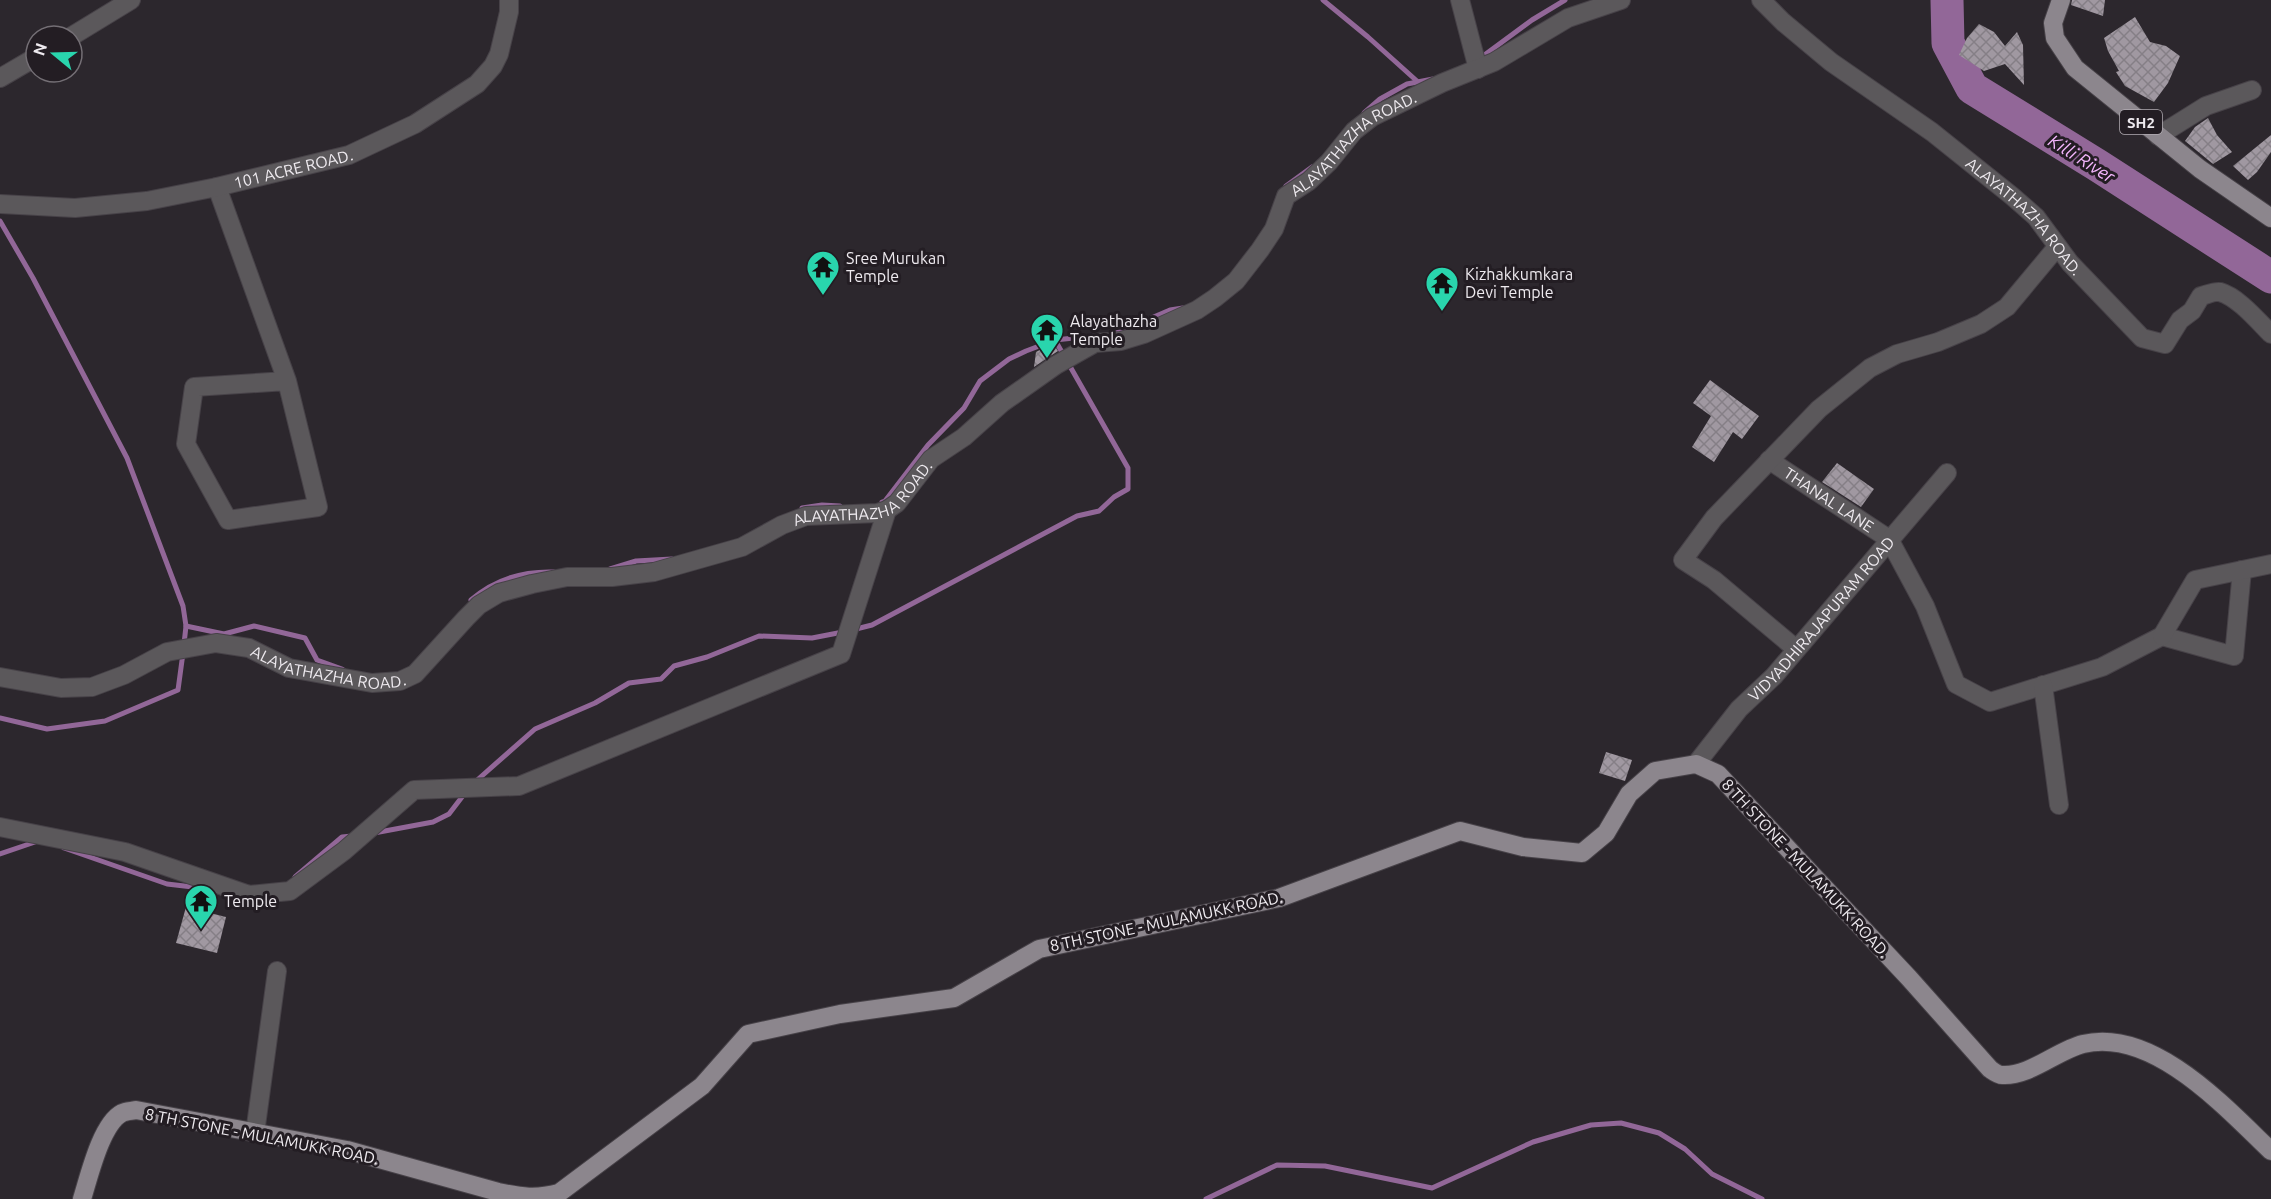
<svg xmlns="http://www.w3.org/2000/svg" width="2271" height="1199" viewBox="0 0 2271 1199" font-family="Ubuntu,sans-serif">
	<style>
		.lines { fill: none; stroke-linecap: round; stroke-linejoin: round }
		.stream { stroke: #926798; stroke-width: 5 }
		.river { stroke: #926798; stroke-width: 33 }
		.building { fill: url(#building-cross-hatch) }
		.minor-casing { stroke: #474248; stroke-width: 20 }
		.major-casing { stroke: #474248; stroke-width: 20 }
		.minor { stroke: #5b585b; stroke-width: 18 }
		.major { stroke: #8c868d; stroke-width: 18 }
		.labels { text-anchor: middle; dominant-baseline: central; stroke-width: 6; stroke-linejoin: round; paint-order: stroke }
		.shield { fill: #231d23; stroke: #b1acb2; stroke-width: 1.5 }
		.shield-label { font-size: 15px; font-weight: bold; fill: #eeeaef }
		.street-label { font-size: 16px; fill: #eeeaef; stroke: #231d23 }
		.poi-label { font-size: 16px; fill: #eeeaef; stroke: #231d23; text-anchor: start }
		.water-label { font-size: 18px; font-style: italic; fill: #f4b6fd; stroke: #231d23 }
	</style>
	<defs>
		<pattern id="building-cross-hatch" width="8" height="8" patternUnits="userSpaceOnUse" patternTransform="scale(1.5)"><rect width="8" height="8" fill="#a098a1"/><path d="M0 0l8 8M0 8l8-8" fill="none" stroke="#857f86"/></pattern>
	</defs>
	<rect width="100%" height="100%" fill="#2c272d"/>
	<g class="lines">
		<g class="stream">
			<polyline points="1323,0 1368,37 1418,82"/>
			<polyline points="1479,59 1532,20 1565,0"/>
			<polyline points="1364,113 1380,99 1407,84 1433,79"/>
			<polyline points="1286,186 1312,167"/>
			<polyline points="0,221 33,278 127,458 183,606 186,626 184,644"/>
			<polyline points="1114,334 1170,310 1183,308"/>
			<polyline points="882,502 885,501 928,445 964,408 980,381 1009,359 1026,351 1055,340 1093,336"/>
			<polyline points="802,508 822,505 840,506"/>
			<polyline points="610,569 636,561 672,559"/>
			<path d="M471,600C494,580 523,571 554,572"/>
			<polyline points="186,626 224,634 254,626 305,638 317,660 342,669 346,672"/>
			<polyline points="852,630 872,625 1077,516 1099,511 1114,497 1128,489 1128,468 1055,340"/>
			<polyline points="0,718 47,729 105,721 178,690 183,653"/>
			<polyline points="475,782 535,729 595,703 629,683 661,679 674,666 707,657 759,636 812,638 843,632"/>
			<polyline points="374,833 433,822 449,814 465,793"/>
			<polyline points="64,848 167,884 210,889"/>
			<polyline points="0,854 38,841"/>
			<polyline points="295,877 342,837 352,836"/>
			<polyline points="1206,1199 1277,1165 1325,1166 1432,1188 1533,1142 1591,1125 1621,1123 1659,1133 1685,1149 1712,1174 1762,1199"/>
		</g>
		<polyline class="river" points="1947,0 1948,43 1972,88 2097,165 2271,277"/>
	</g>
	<g class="building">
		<polygon points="2072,0 2105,0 2103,16 2071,5"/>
		<polygon points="2135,17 2150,42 2166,46 2180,56 2168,83 2154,102 2125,86 2116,72 2119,71 2108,51 2104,38"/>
		<polygon points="1979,24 1994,32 2005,46 2017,32 2023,45 2024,85 2005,64 1984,71 1959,55 1967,38"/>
		<polygon points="2208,118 2217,135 2232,152 2213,164 2185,141 2195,127"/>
		<polygon points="2271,135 2271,152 2257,172 2248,180 2233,166"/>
		<polygon points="1053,343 1058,351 1034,367 1036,352"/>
		<polygon points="1710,380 1759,416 1742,439 1733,432 1714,462 1692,447 1711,416 1693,403"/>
		<polygon points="1837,463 1874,489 1861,507 1822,482"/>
		<polygon points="1606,752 1632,760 1625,781 1599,773"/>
		<polygon points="186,907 226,917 217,953 176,943"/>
	</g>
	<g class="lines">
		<defs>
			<g id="minor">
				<polyline points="1460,0 1478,69"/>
				<path id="s1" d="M1761,0L1783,22L1831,62L1932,132L2012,196L2036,217L2070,263L2142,338L2165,344L2180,320L2192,311L2201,296C2206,295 2214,291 2220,292C2238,297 2258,321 2271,334"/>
				<polyline points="72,36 131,0"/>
				<polyline points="0,78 36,57"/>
				<polyline points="2158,136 2206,106 2252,90"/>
				<polyline points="217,187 287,381 318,507 228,520 186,444 194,387 287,381"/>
				<path id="s2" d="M0,204L75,208L147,201L217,187L349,155L415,124L477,84L493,66L499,54L509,12V0"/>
				<path id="s3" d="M1769,460L1889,539L1925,606L1956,684L1990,702L2102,667L2162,636L2234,656L2242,570"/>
				<polyline points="2162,636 2195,580 2271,564"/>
				<polyline points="1796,649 1714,580 1683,560 1714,518 1819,409 1870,368 1897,354 1938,342 1981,324 2007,307 2057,247"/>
				<path id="s4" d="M0,677L61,688L92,687L124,675L167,652L216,643L249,648L289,668L372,683L400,681L415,674L466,618L479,605L499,593L532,584L567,577H612L654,572L742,547L782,525L806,516L877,513L887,510L897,503L931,459L964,437L1002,403L1056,365L1095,343L1121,341L1144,334L1197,310L1215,298L1236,281L1260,250L1274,229L1286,196L1309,181L1329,162L1354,131L1372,117L1442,83L1494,62L1568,18L1621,0"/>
				<polyline points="2043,685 2059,805"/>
				<path id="s5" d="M1696,764L1739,709L1774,676L1947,473"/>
				<polyline points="0,827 125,852 249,895 290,891 344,851 414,790 519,786 841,654 887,510"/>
				<polyline points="255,1133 277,971"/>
			</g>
			<g id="major">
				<polyline points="2061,0 2053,23 2055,38 2075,68 2200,169 2271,218"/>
				<path d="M82,1199C89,1177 101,1124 122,1113C126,1111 132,1111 136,1110L347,1150L498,1192C522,1197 536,1199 559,1193L702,1086L748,1034L840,1014L954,998L1039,949L1279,898L1460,831L1523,847L1582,853L1606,833L1629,794L1655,771L1696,764L1718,774L1909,978L1990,1069C1993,1071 1998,1075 2002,1075C2029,1077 2058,1050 2083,1044C2153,1027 2226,1108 2271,1151"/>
			</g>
		</defs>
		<use href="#minor" class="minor-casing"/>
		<use href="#major" class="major-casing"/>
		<use href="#minor" class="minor"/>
		<use href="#major" class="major"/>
	</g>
	<defs>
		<symbol id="temple-pin" viewBox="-11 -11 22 30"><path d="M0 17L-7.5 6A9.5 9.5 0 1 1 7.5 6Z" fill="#29d5ad" stroke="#231d23"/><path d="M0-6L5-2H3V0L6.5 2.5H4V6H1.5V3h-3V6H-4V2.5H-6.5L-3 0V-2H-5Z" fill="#111"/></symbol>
	</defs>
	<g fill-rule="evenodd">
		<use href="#temple-pin" x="804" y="248" width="38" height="52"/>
		<use href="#temple-pin" x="1423" y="264" width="38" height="52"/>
		<use href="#temple-pin" x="1028" y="311" width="38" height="52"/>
		<use href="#temple-pin" x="182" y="882" width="38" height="52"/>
	</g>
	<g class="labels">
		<rect class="shield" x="2120" y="110" width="42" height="24" rx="4.5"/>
		<g class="shield-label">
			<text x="2141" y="122">SH2</text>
		</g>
		<g class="street-label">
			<text stroke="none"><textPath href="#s4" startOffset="1564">ALAYATHAZHA ROAD.</textPath></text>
			<text stroke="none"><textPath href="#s2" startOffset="297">101 ACRE ROAD.</textPath></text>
			<text stroke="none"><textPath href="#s1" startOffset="342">ALAYATHAZHA ROAD.</textPath></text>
			<text stroke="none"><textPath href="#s4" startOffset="936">ALAYATHAZHA ROAD.</textPath></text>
			<text stroke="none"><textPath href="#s3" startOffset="72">THANAL LANE</textPath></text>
			<text stroke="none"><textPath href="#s5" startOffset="192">VIDYADHIRAJAPURAM ROAD</textPath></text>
			<text stroke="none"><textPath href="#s4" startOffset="342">ALAYATHAZHA ROAD.</textPath></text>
			<text transform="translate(1806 868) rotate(47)">8 TH STONE - MULAMUKK ROAD.</text>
			<text transform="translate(1166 921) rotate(-12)">8 TH STONE - MULAMUKK ROAD.</text>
			<text transform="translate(262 1136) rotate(11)">8 TH STONE - MULAMUKK ROAD.</text>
		</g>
		<g class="poi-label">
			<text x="846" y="258">Sree Murukan<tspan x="846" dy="18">Temple</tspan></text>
			<text x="1465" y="274">Kizhakkumkara<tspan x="1465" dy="18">Devi Temple</tspan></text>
			<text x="1070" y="321">Alayathazha<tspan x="1070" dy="18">Temple</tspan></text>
			<text x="224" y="901">Temple</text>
		</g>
		<g class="water-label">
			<text transform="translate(2082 158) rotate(32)">Killi River</text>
		</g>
	</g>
	<g transform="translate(54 54) rotate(289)"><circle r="28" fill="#231d23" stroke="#746f75" stroke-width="1.5"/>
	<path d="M0-4.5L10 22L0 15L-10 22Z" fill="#29d5ad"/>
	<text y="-9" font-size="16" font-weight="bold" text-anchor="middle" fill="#eeeaef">N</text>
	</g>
</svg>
